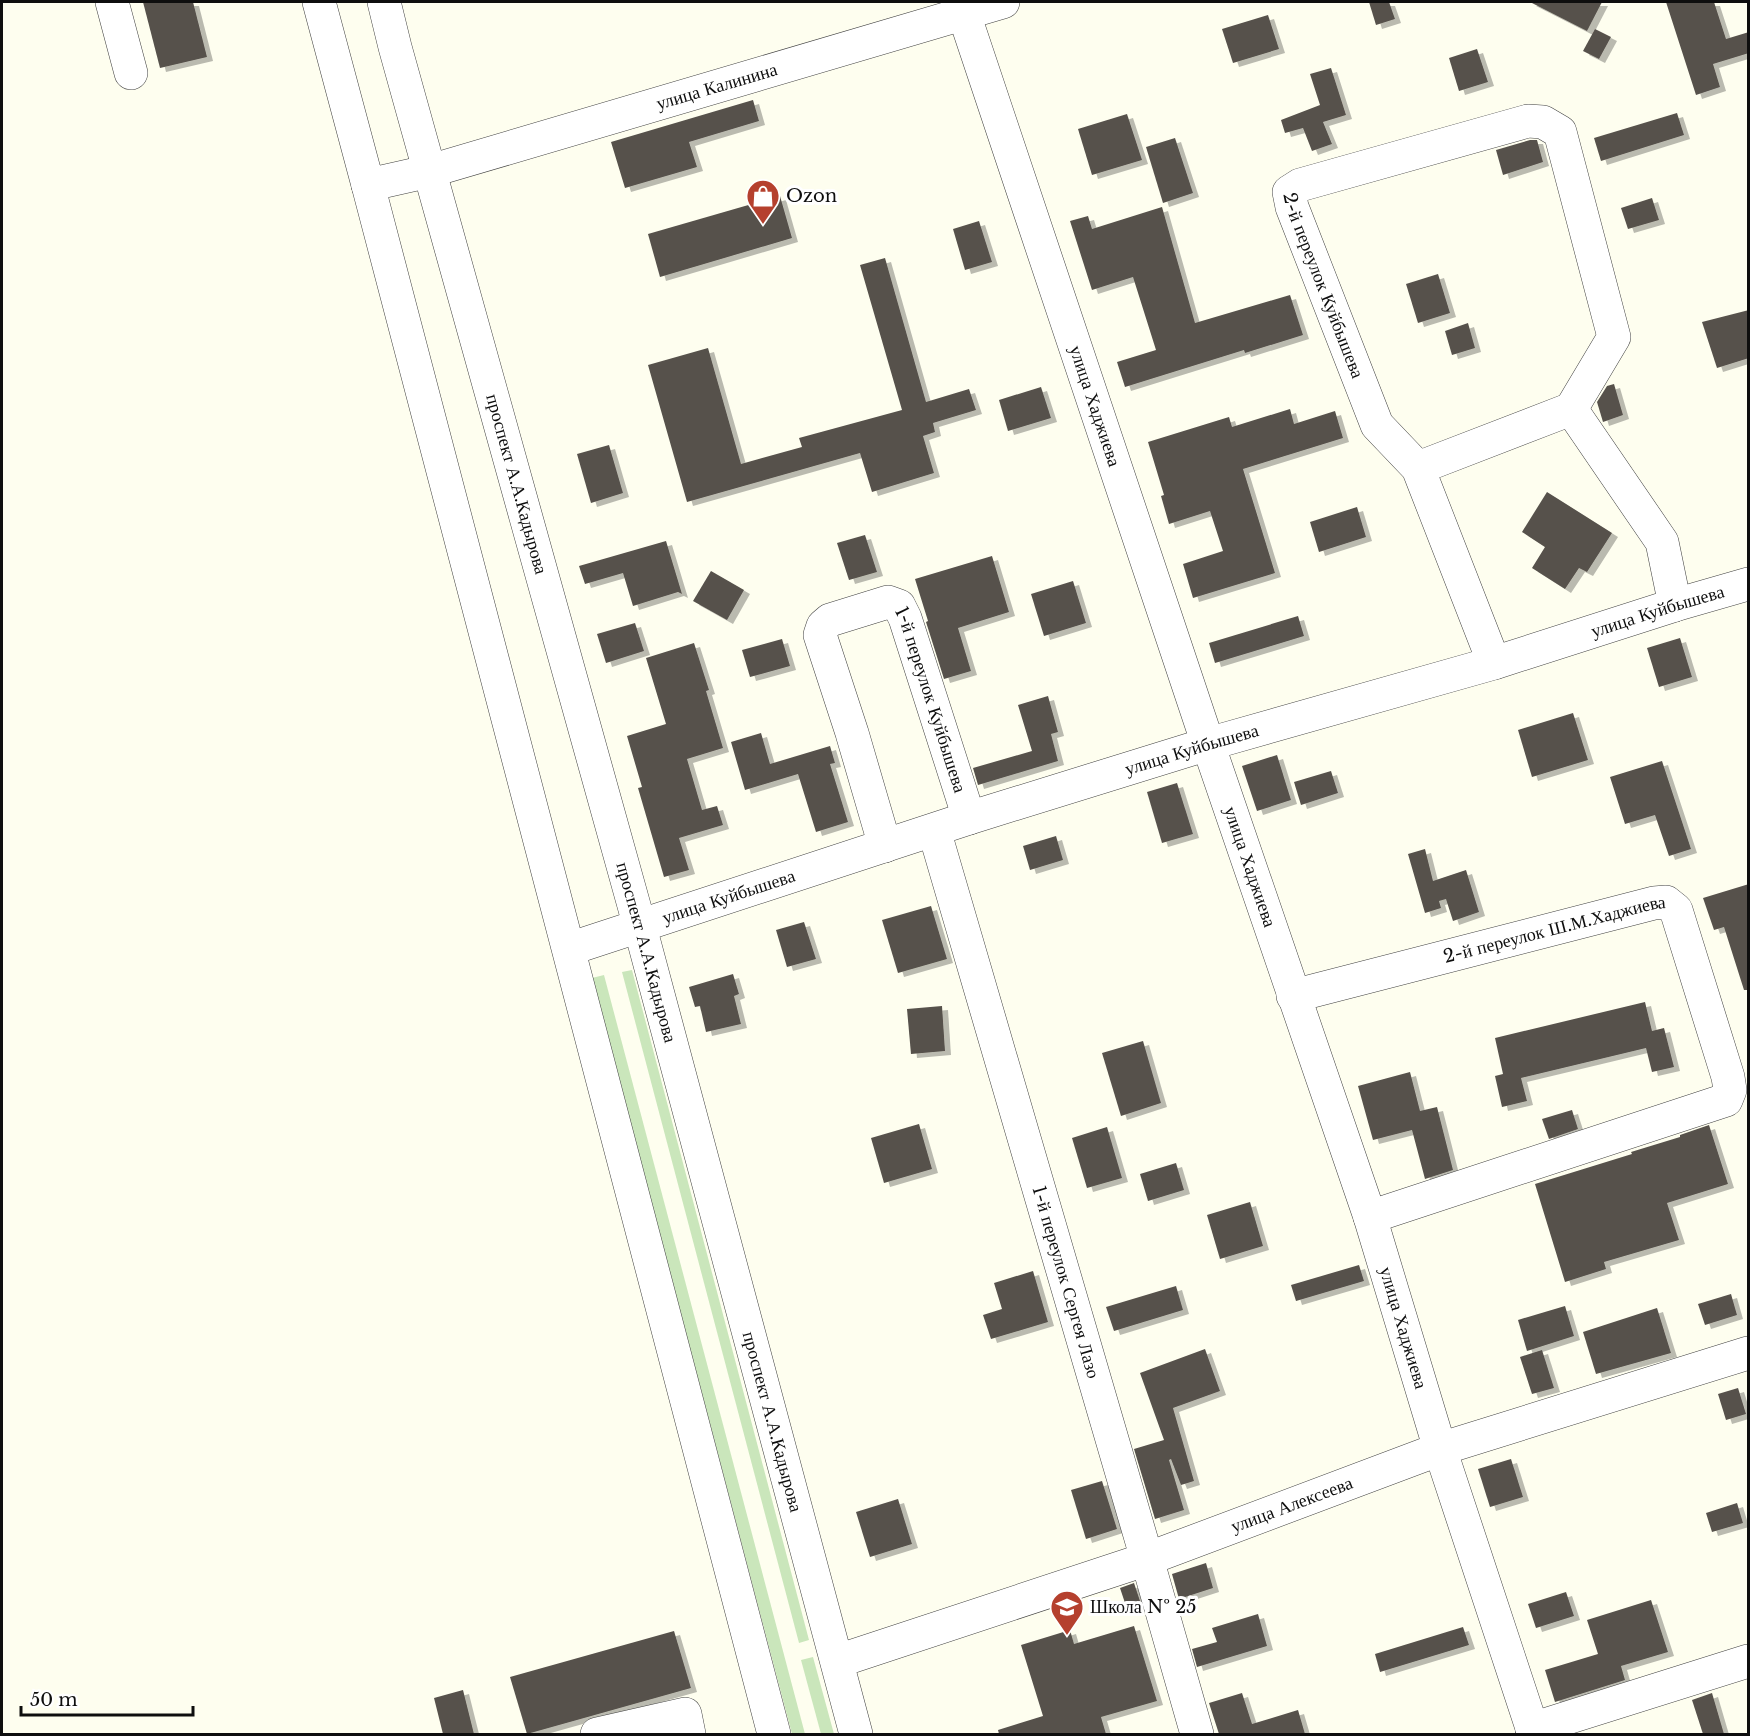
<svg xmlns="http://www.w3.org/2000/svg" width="1750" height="1736" viewBox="0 0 1750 1736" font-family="'Libre Baskerville',serif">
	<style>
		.green { fill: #cae6bb }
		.building { fill: #56514b; filter: url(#shadow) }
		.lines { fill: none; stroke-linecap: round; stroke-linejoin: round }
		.minor-casing { stroke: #414141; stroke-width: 34 }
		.minor { stroke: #fff; stroke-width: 33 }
		.labels { text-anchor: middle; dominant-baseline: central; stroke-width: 6; stroke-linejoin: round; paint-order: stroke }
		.street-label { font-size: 18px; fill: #0e0e0e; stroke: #fff }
		.poi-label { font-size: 18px; fill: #0e0e0e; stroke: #fff; text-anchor: start }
	</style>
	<defs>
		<filter id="shadow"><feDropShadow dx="6" dy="4" stdDeviation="0" flood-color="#0004"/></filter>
	</defs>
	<rect width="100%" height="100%" fill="#fefeef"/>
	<g class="green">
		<polygon points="632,970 809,1640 799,1643 622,972"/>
		<polygon points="604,975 805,1734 792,1734 592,978"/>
		<polygon points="813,1657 834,1734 821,1734 801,1660"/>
	</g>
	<g class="building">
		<polygon points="143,2 193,2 207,57 160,68"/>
		<polygon points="1369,2 1389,2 1395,19 1376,25"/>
		<polygon points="1530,2 1602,2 1587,31"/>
		<polygon points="1666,2 1714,2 1726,39 1749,32 1749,53 1713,64 1720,87 1696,95"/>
		<polygon points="1268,15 1279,49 1233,63 1222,29"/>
		<polygon points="1595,29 1611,37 1599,59 1583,51"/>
		<polygon points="1477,49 1488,82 1459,91 1449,58"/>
		<polygon points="1331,68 1346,115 1323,122 1332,144 1312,151 1303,128 1285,133 1281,120 1320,105 1310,74"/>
		<polygon points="753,100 759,121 689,142 697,167 625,188 611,142"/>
		<polygon points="1677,113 1684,135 1601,161 1594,138"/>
		<polygon points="1127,114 1142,160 1092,175 1078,129"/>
		<polygon points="1175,138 1193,193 1163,203 1146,147"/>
		<polygon points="1530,140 1537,140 1543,162 1503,175 1496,150"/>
		<polygon points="780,196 792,238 660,277 648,234"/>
		<polygon points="1652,198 1659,220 1628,229 1621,208"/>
		<polygon points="1162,207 1195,323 1290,295 1303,335 1245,353 1244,350 1125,387 1117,362 1156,350 1133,277 1092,290 1070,221 1088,216 1092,229"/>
		<polygon points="979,221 992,262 965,270 953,229"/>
		<polygon points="885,258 926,402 969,389 976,410 933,423 935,432 923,436 934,473 872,492 860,453 687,502 648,365 708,348 741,464 802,447 799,438 902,410 860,265"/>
		<polygon points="1438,274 1450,313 1418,323 1406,284"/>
		<polygon points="1749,310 1749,358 1717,368 1702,322"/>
		<polygon points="1468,323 1475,348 1452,355 1445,331"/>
		<polygon points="1614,384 1623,415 1603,422 1597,402 1607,386"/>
		<polygon points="1041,387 1051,418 1008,431 999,400"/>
		<polygon points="1290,409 1294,424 1335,411 1343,438 1243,469 1275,573 1193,598 1183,564 1223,551 1210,511 1169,524 1161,496 1164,495 1148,442 1229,417 1232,427"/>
		<polygon points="609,445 623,493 591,503 577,454"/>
		<polygon points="1547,492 1612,533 1587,572 1579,568 1565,589 1532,568 1545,547 1522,532"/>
		<polygon points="1357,507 1366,537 1319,552 1310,522"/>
		<polygon points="865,535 877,572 849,580 837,543"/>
		<polygon points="666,541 682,594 678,592 633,606 623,573 585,584 579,566"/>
		<polygon points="992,556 1009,612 958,628 971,671 944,679 926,622 928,621 915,579"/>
		<polygon points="711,571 744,590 727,620 693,601"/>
		<polygon points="1073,581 1086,623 1044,636 1031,594"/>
		<polygon points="1298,616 1304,636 1215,663 1209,643"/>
		<polygon points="635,623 644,651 606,663 597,634"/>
		<polygon points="1680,638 1692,677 1659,687 1647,648"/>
		<polygon points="782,639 790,666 750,677 742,650"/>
		<polygon points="694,643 709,690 706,691 723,748 687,759 702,810 717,806 723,825 679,838 689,870 664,877 638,788 642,787 627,736 666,724 646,658"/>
		<polygon points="1048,696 1058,732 1051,734 1058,761 978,785 973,768 1032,751 1018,705"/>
		<polygon points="1573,713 1588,760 1532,777 1518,730"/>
		<polygon points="761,733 770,764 830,746 835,763 830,764 848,822 816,832 798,774 745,790 731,742"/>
		<polygon points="1277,755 1291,800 1257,811 1242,766"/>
		<polygon points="1662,761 1691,849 1669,856 1655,815 1625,824 1610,777"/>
		<polygon points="1331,771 1338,793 1301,805 1294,782"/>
		<polygon points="1177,783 1193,834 1162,843 1147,792"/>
		<polygon points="1056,836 1063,860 1030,870 1023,846"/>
		<polygon points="1425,849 1433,881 1466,870 1479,912 1453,921 1446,899 1439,901 1441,908 1425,913 1408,854"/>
		<polygon points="1749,884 1749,990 1744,990 1724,927 1714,930 1703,898"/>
		<polygon points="931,906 947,959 898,973 882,920"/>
		<polygon points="804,922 816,959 787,967 776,930"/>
		<polygon points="733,974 739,994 734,996 741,1024 706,1032 700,1006 695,1007 689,987"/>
		<polygon points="1645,1002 1652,1031 1664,1028 1674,1067 1652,1072 1646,1048 1521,1078 1527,1101 1502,1107 1495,1076 1503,1074 1495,1038"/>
		<polygon points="942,1006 945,1051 911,1054 907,1009"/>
		<polygon points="1143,1041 1161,1103 1121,1116 1102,1053"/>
		<polygon points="1410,1072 1420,1111 1437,1107 1453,1170 1425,1179 1412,1130 1373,1140 1358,1086"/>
		<polygon points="1572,1110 1578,1129 1549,1139 1542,1119"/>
		<polygon points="919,1124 932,1169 884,1183 871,1138"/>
		<polygon points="1709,1125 1728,1184 1667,1203 1679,1240 1604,1262 1606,1269 1565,1282 1535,1184 1632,1154 1631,1152 1680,1137 1680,1135"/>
		<polygon points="1107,1127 1122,1178 1087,1188 1072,1138"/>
		<polygon points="1176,1163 1184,1190 1148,1201 1140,1174"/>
		<polygon points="1250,1202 1263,1246 1220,1259 1207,1215"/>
		<polygon points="1359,1265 1364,1281 1296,1301 1291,1285"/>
		<polygon points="1033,1271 1048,1322 991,1339 983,1315 1002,1309 994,1283"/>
		<polygon points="1176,1286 1183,1310 1114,1331 1106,1307"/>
		<polygon points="1731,1294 1737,1315 1705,1325 1698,1304"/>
		<polygon points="1565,1306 1574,1336 1527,1351 1518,1320"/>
		<polygon points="1657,1308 1671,1353 1596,1374 1583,1332"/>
		<polygon points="1205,1349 1220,1391 1173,1408 1194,1481 1181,1485 1171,1459 1169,1460 1184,1510 1155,1519 1134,1449 1164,1440 1140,1373"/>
		<polygon points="1542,1350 1554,1388 1532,1394 1520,1357"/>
		<polygon points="1738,1388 1746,1414 1726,1420 1718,1394"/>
		<polygon points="1511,1459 1523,1497 1490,1507 1478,1469"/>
		<polygon points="1102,1481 1117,1529 1086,1539 1071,1490"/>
		<polygon points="898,1499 912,1544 870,1557 856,1512"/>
		<polygon points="1737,1503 1743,1523 1712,1532 1706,1513"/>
		<polygon points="1206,1563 1213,1588 1179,1599 1172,1574"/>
		<polygon points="1134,1583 1140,1601 1126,1606 1120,1588"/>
		<polygon points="1566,1592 1574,1616 1536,1628 1528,1604"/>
		<polygon points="1651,1600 1668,1652 1621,1666 1625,1680 1555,1702 1545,1670 1598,1654 1587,1620"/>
		<polygon points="1258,1614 1267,1646 1197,1667 1192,1649 1217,1642 1212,1628"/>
		<polygon points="1134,1626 1157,1701 1101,1717 1106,1734 999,1734 998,1730 1043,1716 1021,1645 1070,1630 1074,1644"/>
		<polygon points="1463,1627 1469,1645 1380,1672 1375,1654"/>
		<polygon points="674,1631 691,1688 527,1734 510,1677"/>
		<polygon points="463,1690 474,1734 443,1734 434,1698"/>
		<polygon points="1242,1693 1252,1724 1298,1710 1305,1734 1219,1734 1209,1703"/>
		<polygon points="1712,1693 1724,1734 1703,1734 1692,1700"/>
	</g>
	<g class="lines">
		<defs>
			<g id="minor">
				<polyline points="112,2 131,73"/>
				<path id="s1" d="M319,2L368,185L430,171L1003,2"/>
				<path id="s2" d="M384,2L395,47L640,927L856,1734"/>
				<path id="s3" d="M960,2L1208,744L1370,1217L1440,1449L1534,1734"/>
				<polyline points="368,185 774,1734"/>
				<polyline points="1571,409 1662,542 1675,605"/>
				<path id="s4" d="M1418,468L1571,409L1614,337L1560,132L1543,122L1528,121L1300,185L1289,192L1292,207L1377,425L1418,468L1494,663"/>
				<path id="s5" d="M934,830L1147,1559L1197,1734"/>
				<path id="s6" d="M885,846L852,733L820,635L823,626L830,620L888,602L899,606L905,618L969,818"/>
				<path id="s7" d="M569,949L969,818L1208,744L1494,663L1675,605L1748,584"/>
				<path id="s8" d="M1293,996L1654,903L1666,902L1676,910L1728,1077L1730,1090L1726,1100L1370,1217"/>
				<path id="s9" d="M838,1661L1147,1559L1440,1449L1748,1353"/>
				<polyline points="1532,1729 1748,1661"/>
				<polyline points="597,1734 685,1714 689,1734"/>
			</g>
		</defs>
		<use href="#minor" class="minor-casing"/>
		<use href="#minor" class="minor"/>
	</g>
	<defs>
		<symbol id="shop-pin" viewBox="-11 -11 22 30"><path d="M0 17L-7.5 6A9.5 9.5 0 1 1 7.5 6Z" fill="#b5402e" stroke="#fff"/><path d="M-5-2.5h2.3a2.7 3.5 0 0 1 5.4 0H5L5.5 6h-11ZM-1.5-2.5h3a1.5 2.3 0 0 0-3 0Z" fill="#fff"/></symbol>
		<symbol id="school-pin" viewBox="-11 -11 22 30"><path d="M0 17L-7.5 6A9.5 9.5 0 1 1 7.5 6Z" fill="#b5402e" stroke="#fff"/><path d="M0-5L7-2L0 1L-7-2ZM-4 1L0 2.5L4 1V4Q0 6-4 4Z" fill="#fff"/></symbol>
	</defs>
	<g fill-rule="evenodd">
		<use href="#shop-pin" x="744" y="177" width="38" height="52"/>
		<use href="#school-pin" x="1048" y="1588" width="38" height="52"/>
	</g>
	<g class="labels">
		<g class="street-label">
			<text stroke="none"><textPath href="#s1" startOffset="552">улица Калинина</textPath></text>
			<text stroke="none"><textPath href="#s4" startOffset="844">2-й переулок Куйбышева</textPath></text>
			<text stroke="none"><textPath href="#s3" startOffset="426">улица Хаджиева</textPath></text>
			<text stroke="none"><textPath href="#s2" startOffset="500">проспект А.А.Кадырова</textPath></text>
			<text stroke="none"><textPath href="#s7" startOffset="1140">улица Куйбышева</textPath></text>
			<text stroke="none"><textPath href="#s6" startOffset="411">1-й переулок Куйбышева</textPath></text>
			<text stroke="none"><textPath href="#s7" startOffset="654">улица Куйбышева</textPath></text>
			<text stroke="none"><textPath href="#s3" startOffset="912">улица Хаджиева</textPath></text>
			<text stroke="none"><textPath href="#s7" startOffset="168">улица Куйбышева</textPath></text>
			<text stroke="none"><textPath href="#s8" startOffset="270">2-й переулок Ш.М.Хаджиева</textPath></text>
			<text stroke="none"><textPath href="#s2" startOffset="986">проспект А.А.Кадырова</textPath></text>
			<text stroke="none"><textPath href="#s5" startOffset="471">1-й переулок Сергея Лазо</textPath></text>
			<text stroke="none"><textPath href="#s3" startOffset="1398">улица Хаджиева</textPath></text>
			<text stroke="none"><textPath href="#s2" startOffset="1472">проспект А.А.Кадырова</textPath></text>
			<text stroke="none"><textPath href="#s9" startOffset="480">улица Алексеева</textPath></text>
		</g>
		<g class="poi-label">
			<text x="786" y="196">Ozon</text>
			<text x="1090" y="1607">Школа № 25</text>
		</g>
	</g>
	<rect width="1750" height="1736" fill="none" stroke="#0e0e0e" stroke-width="6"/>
	<path d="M21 1706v9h172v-9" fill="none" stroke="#0e0e0e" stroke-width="3"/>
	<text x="30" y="1706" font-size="18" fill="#0e0e0e" stroke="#ffffff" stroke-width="4.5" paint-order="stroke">50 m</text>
</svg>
